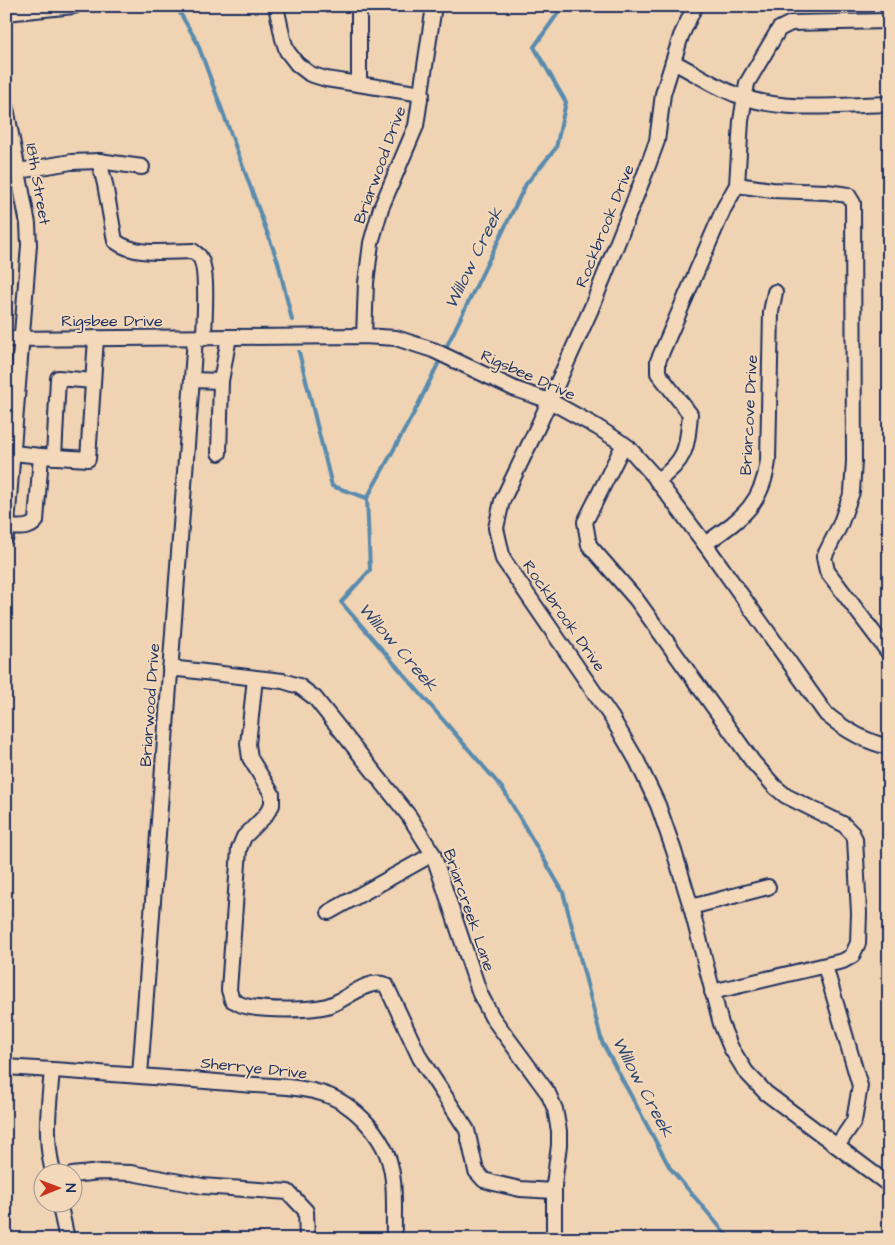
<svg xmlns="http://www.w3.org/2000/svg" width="895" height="1245" viewBox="0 0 895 1245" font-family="'Architects Daughter',sans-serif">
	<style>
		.built { fill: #e0c5a7 }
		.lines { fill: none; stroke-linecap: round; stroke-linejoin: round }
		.stream { stroke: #598bae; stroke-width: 4 }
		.minor-casing { stroke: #1b2f5e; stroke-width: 18 }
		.minor { stroke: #f3d8ba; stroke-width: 14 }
		.labels { text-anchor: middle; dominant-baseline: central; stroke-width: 4; stroke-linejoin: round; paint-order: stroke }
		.street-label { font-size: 16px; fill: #1b2f5e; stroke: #f3d8ba }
		.water-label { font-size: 18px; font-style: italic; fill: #2b4672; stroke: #f3d8ba }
	</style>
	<rect width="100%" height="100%" fill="#f0d3b3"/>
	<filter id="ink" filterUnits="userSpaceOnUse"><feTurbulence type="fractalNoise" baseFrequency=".02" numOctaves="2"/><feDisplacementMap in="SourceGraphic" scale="10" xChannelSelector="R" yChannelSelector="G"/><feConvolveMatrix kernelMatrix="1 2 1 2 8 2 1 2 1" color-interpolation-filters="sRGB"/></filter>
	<g filter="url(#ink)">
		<polygon class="built" points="6,346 14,346 6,423"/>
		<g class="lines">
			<g class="stream">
				<polyline points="176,6 197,42 278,262 292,320"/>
				<polyline points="563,6 534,47 566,102 556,148 526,184 415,411 367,498 370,570 341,602 503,789 563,892 602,1042 670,1168 730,1239"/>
				<polyline points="299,352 332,486 367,498"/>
			</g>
			<defs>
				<g id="minor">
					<polyline points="276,6 283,39 287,51 297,64 310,74 326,79 422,94"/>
					<polyline points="359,6 359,84"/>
					<polyline points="695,6 681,36 663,94 657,141 646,171 591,309 539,424 502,501 496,528 503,559 612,718 637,761 658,805 674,851 691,907 721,1024 731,1048 746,1072 766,1093 889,1185"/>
					<polyline points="6,13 74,6"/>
					<path d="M673,62C694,72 715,87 737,95C785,113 839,105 889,104"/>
					<polyline points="6,108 28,224 29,245 6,537"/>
					<path d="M99,161L105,184L115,241C136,257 168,251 193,251C195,253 197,254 199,256C209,268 204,321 204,338"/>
					<polyline points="19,171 71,162 99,161 142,167"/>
					<polyline points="737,185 772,190 827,192 848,195 853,203 854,461 852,492 840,525 824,557 827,571 889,653"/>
					<polyline points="364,336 366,283 371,243 381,208 416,126 434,6"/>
					<path d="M6,339L364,336L396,338L433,350L515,389L550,401L597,427L628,447L653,475L705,544L826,714C844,729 866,742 889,747"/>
					<polyline points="192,380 221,381"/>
					<polyline points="624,444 585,522 589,545 636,599 753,762 775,787 786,796 843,824 852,833 855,839 859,913 858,943 852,956 843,961 712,992"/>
					<polyline points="13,453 41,456"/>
					<polyline points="219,453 221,381 229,337"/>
					<polyline points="54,457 58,378 93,381"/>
					<path d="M657,481C687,460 687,447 690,414L658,373V361L724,208L737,185L741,121L747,83L779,29L791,23L889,21"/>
					<path d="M7,527C17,527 29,530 36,521L41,456L88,459L96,338"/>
					<path d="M705,544C740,519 762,506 768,461L771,312L775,292"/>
					<polyline points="170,668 283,681 299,686 315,698 409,816 433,854 480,994 492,1017 548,1093 555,1109 559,1131 559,1145 554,1185 554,1239"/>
					<path d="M255,678L248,744L250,758L272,794V805L265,816L244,837L239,849L229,990L232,1000C235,1001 239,1004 242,1005C260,1011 313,1011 330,1005C348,999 367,978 386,985L420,1058L467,1130L476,1171L484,1180L494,1183L520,1189L554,1191"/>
					<polyline points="691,907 768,887"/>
					<polyline points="329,912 433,854"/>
					<polyline points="825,966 860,1086 854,1121 837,1146"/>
					<path d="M6,1067C85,1072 163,1077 241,1084C271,1087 312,1085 338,1100C356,1110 373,1127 383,1146C398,1172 393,1209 394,1239"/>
					<path d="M52,1070C49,1107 44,1136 53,1172"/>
					<polyline points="140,1075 195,338"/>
					<polyline points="72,1175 100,1172 131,1173 202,1186 288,1192 306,1211 307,1239"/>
					<polyline points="59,1202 67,1239"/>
				</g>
			</defs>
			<use href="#minor" class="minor-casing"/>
			<use href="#minor" class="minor"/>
		</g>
	</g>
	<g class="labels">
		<g class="street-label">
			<text transform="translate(380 165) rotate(-70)">Briarwood Drive</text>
			<text transform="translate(38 184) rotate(80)">18th Street</text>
			<text transform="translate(605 226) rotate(-68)">Rockbrook Drive</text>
			<text x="112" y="321">Rigsbee Drive</text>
			<text transform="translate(528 375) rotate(24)">Rigsbee Drive</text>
			<text transform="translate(749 415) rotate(-87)">Briarcove Drive</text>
			<text transform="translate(564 616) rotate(55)">Rockbrook Drive</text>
			<text transform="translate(150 705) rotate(-86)">Briarwood Drive</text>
			<text transform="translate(469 910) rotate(71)">Briarcreek Lane</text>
			<text transform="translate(254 1068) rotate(6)">Sherrye Drive</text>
		</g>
		<g class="water-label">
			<text transform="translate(474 258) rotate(-64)">Willow Creek</text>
			<text transform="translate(398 647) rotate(49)">Willow Creek</text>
			<text transform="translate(643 1087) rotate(62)">Willow Creek</text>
		</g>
	</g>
	<rect width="895" height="1245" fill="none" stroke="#f3d8ba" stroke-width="25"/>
	<rect x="12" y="12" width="870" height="1220" fill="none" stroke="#1b2f5e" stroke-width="2" filter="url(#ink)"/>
	<g transform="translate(58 1188) rotate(89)"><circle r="24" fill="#f3d8ba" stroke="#9d9495"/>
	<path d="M0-4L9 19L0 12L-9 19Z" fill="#c8321e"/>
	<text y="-8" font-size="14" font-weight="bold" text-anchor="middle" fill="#1b2f5e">N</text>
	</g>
</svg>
